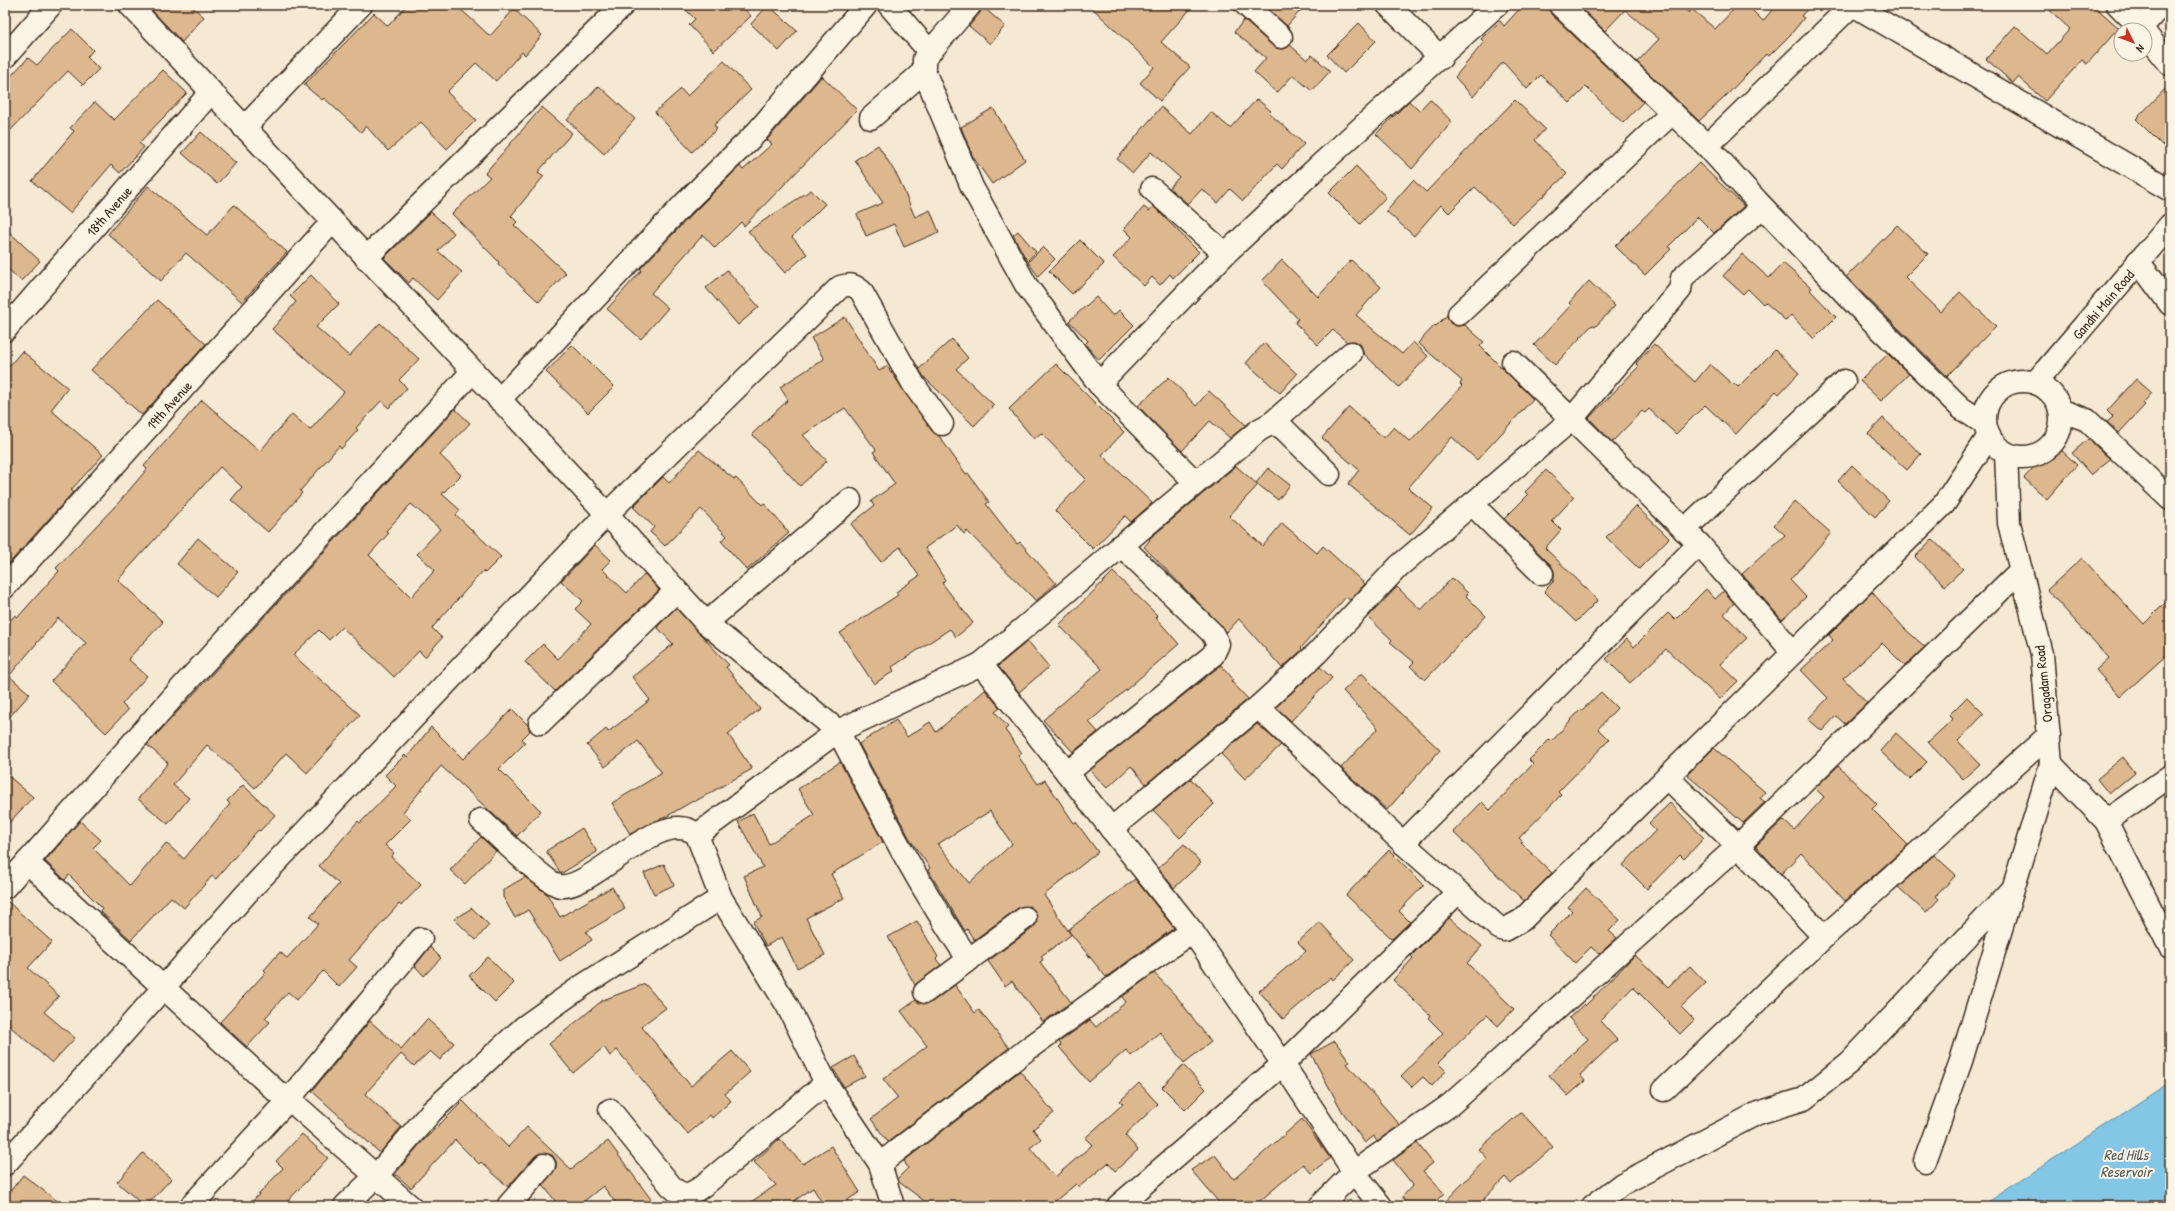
<svg xmlns="http://www.w3.org/2000/svg" width="2175" height="1211" viewBox="0 0 2175 1211" font-family="'Patrick Hand',sans-serif">
	<style>
		.water { fill: #84c6e5; stroke: #678895 }
		.building { fill: #ddb78e; stroke: #3b2a1e; fill-rule: evenodd }
		.lines { fill: none; stroke-linecap: round; stroke-linejoin: round }
		.minor-casing { stroke: #3b2a1e; stroke-width: 25 }
		.tertiary-casing { stroke: #3b2a1e; stroke-width: 25 }
		.minor { stroke: #fcf5e5; stroke-width: 22 }
		.tertiary { stroke: #fcf5e5; stroke-width: 22 }
		.labels { text-anchor: middle; dominant-baseline: central; stroke-width: 4; stroke-linejoin: round; paint-order: stroke }
		.street-label { font-size: 14px; fill: #3b2a1e; stroke: #fcf5e5 }
		.water-label { font-size: 15px; font-style: italic; fill: #51595a; stroke: #fcf5e5 }
	</style>
	<rect width="100%" height="100%" fill="#f6e9d4"/>
	<filter id="ink" filterUnits="userSpaceOnUse"><feTurbulence type="fractalNoise" baseFrequency=".025" numOctaves="2"/><feDisplacementMap in="SourceGraphic" scale="8" xChannelSelector="R" yChannelSelector="G"/><feConvolveMatrix kernelMatrix="1 2 1 2 8 2 1 2 1" color-interpolation-filters="sRGB"/></filter>
	<g filter="url(#ink)">
		<polygon class="water" points="2170,1082 2170,1206 1982,1206"/>
		<g class="building">
			<polygon points="147,5 190,5 204,17 182,42"/>
			<polygon points="407,5 456,5 490,36 514,9 542,35 525,55 522,52 496,81 476,63 447,92 476,120 447,149 421,122 388,151 366,126 361,132 324,98 322,100 304,85 374,13 388,26"/>
			<polygon points="681,5 741,5 751,16 714,51 689,25 695,19"/>
			<polygon points="768,5 797,31 779,51 751,24"/>
			<polygon points="1089,5 1194,5 1161,42 1190,67 1160,101 1140,83 1154,67"/>
			<polygon points="1271,5 1305,5 1287,26 1268,9"/>
			<polygon points="1523,5 1548,5 1551,14 1643,102 1623,123 1586,87 1570,103 1541,75 1527,89 1503,62 1473,97 1455,77 1484,42 1481,39 1500,21 1504,26"/>
			<polygon points="1578,5 1681,5 1689,13 1692,9 1715,29 1738,5 1747,5 1763,21 1776,5 1811,5 1801,16 1804,18 1791,34 1769,56 1766,54 1724,98 1699,121 1637,62 1659,39 1625,10 1605,31"/>
			<polygon points="2044,5 2093,5 2119,28 2087,64 2082,60 2045,101 2018,77 2013,83 1986,59 2015,26 2047,54 2070,29"/>
			<polygon points="982,6 1005,26 990,44 969,26 980,13"/>
			<polygon points="1244,20 1273,46 1284,49 1290,45 1307,60 1312,55 1330,71 1312,91 1293,75 1277,93 1254,72 1266,58 1234,32"/>
			<polygon points="1359,23 1376,41 1344,73 1327,55"/>
			<polygon points="72,29 93,50 87,57 99,69 83,85 68,71 5,136 5,82 28,58 37,65"/>
			<polygon points="724,61 751,90 714,125 717,129 692,152 655,112 681,89 687,96"/>
			<polygon points="163,70 187,93 139,143 144,147 120,173 111,165 70,213 32,181 74,131 70,128 95,102 114,120"/>
			<polygon points="822,76 857,110 744,226 741,222 715,248 703,235 651,293 668,308 641,339 607,309 642,270 640,269 692,214 740,166 743,170 772,144 767,140"/>
			<polygon points="2170,84 2170,153 2136,119"/>
			<polygon points="599,86 635,119 604,154 567,120"/>
			<polygon points="1257,99 1271,111 1269,113 1304,144 1282,169 1277,164 1243,201 1230,189 1218,203 1202,189 1188,204 1169,188 1179,177 1151,152 1133,173 1117,159 1161,107 1192,134 1211,112 1230,128"/>
			<polygon points="1430,99 1452,122 1412,169 1376,134 1409,101 1419,111"/>
			<polygon points="1515,100 1545,129 1535,140 1567,174 1513,224 1475,187 1449,213 1441,205 1414,236 1386,211 1413,180 1426,192"/>
			<polygon points="542,107 572,133 538,172 544,176 511,216 517,222 514,225 566,273 539,302 498,264 499,262 452,214 490,177 485,173"/>
			<polygon points="993,108 1025,160 992,184 973,157 961,127"/>
			<polygon points="201,132 236,163 217,184 182,153"/>
			<polygon points="878,145 898,177 915,217 930,210 939,232 904,247 894,224 866,236 857,214 883,203 855,160"/>
			<polygon points="1699,163 1744,206 1714,233 1698,217 1668,247 1671,249 1645,275 1615,246"/>
			<polygon points="1356,166 1386,197 1360,224 1329,193"/>
			<polygon points="148,186 207,235 234,205 287,252 242,302 186,253 161,281 108,234"/>
			<polygon points="811,190 825,204 792,237 807,254 785,273 748,231"/>
			<polygon points="1153,206 1199,252 1173,278 1170,274 1160,285 1152,277 1144,286 1113,257 1132,237 1124,229 1144,207 1149,211"/>
			<polygon points="431,212 454,233 438,251 462,272 437,300 413,278 409,283 384,258"/>
			<polygon points="1897,225 1928,254 1905,277 1941,312 1960,292 1996,326 1947,376 1846,277"/>
			<polygon points="5,228 40,261 21,281 5,266"/>
			<polygon points="1018,231 1036,252 1027,261 1013,235"/>
			<polygon points="1080,240 1104,264 1072,294 1049,271"/>
			<polygon points="1043,247 1055,259 1038,276 1028,262"/>
			<polygon points="1742,254 1769,278 1783,263 1812,288 1810,290 1836,317 1814,339 1791,315 1786,321 1765,302 1763,304 1748,289 1743,294 1723,276"/>
			<polygon points="1282,260 1318,297 1351,260 1381,287 1356,315 1402,354 1413,342 1428,356 1399,387 1363,353 1361,345 1355,341 1347,342 1333,330 1318,345 1295,323 1298,319 1262,281"/>
			<polygon points="727,270 759,307 738,325 706,288"/>
			<polygon points="311,275 339,304 316,327 349,356 380,323 419,359 399,380 407,388 389,408 381,401 356,428 358,430 341,449 339,446 300,491 302,493 268,532 231,500 242,487 220,467 118,580 163,622 128,659 147,676 122,704 128,710 106,733 51,681 86,643 58,618 9,676 30,694 5,722 5,627 15,615 18,617 59,571 56,568 120,501 147,469 144,466 202,400 260,451 292,414 310,430 344,392 272,329 296,302 290,296"/>
			<polygon points="1589,281 1615,306 1595,327 1592,325 1555,365 1534,345 1571,305 1569,303"/>
			<polygon points="1096,297 1113,316 1119,310 1134,325 1099,360 1085,344 1088,341 1069,321"/>
			<polygon points="157,300 206,344 142,415 91,370"/>
			<polygon points="1447,315 1450,323 1456,326 1465,325 1484,342 1480,346 1533,399 1477,460 1452,437 1408,488 1433,508 1410,535 1348,484 1359,470 1322,438 1349,407 1384,438 1394,427 1410,442 1462,386 1460,384 1462,381 1418,343 1435,325 1436,326"/>
			<polygon points="845,317 879,371 887,366 932,431 939,436 966,474 968,473 989,502 986,504 1017,544 1020,542 1056,583 1036,601 967,531 964,534 957,525 925,548 945,580 942,583 973,623 956,637 950,629 892,667 894,671 874,684 840,633 898,595 896,592 919,576 900,547 881,562 851,524 874,506 871,501 895,484 873,452 876,450 845,408 803,435 827,461 800,486 752,434 788,400 780,387 824,359 811,338"/>
			<polygon points="952,339 968,358 956,369 994,405 974,426 924,377 919,369"/>
			<polygon points="1264,343 1297,374 1280,393 1246,363"/>
			<polygon points="1654,344 1695,382 1710,364 1733,385 1734,383 1738,387 1775,350 1799,373 1779,394 1776,391 1736,434 1705,405 1676,434 1649,409 1645,413 1642,411 1612,442 1589,418 1639,366 1636,363"/>
			<polygon points="572,345 614,387 588,413 546,372"/>
			<polygon points="22,351 68,388 51,410 103,455 71,490 73,492 5,568 5,371"/>
			<polygon points="1888,354 1909,374 1881,401 1860,381"/>
			<polygon points="1056,364 1124,432 1102,455 1152,503 1131,522 1125,516 1093,549 1055,511 1086,479 1041,433 1034,439 1009,409"/>
			<polygon points="1169,377 1196,406 1209,391 1246,425 1230,438 1210,421 1182,451 1138,406"/>
			<polygon points="2136,379 2152,393 2143,403 2145,405 2119,433 2107,422 2113,417 2107,411"/>
			<path d="M455,409L470,423L440,455L461,475L442,494L460,510L456,515L501,557L485,573L483,571L432,628L442,638L425,657L419,651L394,677L342,627L329,640L319,630L293,655L360,715L307,773L286,753L255,788L207,745L173,785L189,798L168,824L138,799L168,763L147,745ZM411,504L440,529L417,554L435,570L411,597L369,555L389,533L386,531Z"/>
			<polygon points="1883,418 1921,454 1907,470 1868,434"/>
			<polygon points="2088,439 2110,459 2091,475 2072,453"/>
			<polygon points="2055,444 2077,465 2047,499 2024,478"/>
			<polygon points="699,450 734,479 736,478 762,505 764,503 789,533 747,570 721,541 727,536 701,509 665,546 650,532 654,527 633,507 663,477 669,483"/>
			<polygon points="1852,465 1889,501 1875,517 1838,481"/>
			<polygon points="1236,466 1258,485 1229,516 1263,546 1282,523 1317,553 1323,546 1365,584 1350,600 1346,597 1301,648 1302,650 1282,668 1239,619 1227,632 1144,547 1150,540 1149,539"/>
			<polygon points="1268,468 1290,485 1278,500 1256,483"/>
			<polygon points="1546,470 1574,497 1552,521 1561,530 1545,548 1598,600 1576,622 1544,591 1554,581 1554,571 1551,565 1504,519 1528,495 1525,492"/>
			<polygon points="1795,501 1831,533 1790,580 1806,597 1782,620 1742,574 1785,535 1774,525"/>
			<polygon points="1636,506 1669,538 1639,569 1606,537"/>
			<polygon points="198,538 238,572 216,597 177,564"/>
			<polygon points="1932,539 1963,569 1945,586 1915,557"/>
			<polygon points="595,545 611,560 602,569 627,593 645,574 659,590 555,691 525,662 543,644 558,659 591,624 575,609 583,601 561,581"/>
			<polygon points="2082,558 2144,624 2170,598 2170,652 2120,697 2096,670 2109,658 2047,590"/>
			<polygon points="1113,572 1158,616 1156,618 1179,644 1089,722 1098,732 1073,752 1043,720 1102,669 1059,625"/>
			<polygon points="1452,578 1468,593 1466,596 1486,616 1425,680 1410,666 1414,662 1390,642 1392,640 1368,617 1397,587 1421,610"/>
			<polygon points="1706,589 1715,599 1724,591 1734,603 1724,614 1747,638 1720,664 1738,681 1720,699 1666,649 1630,683 1606,659 1627,639 1634,647 1668,613 1675,620"/>
			<polygon points="1872,592 1904,628 1925,647 1905,666 1882,643 1843,678 1867,703 1845,724 1836,716 1822,731 1808,719 1828,698 1801,670 1833,640 1829,635"/>
			<polygon points="676,608 729,665 726,667 760,709 728,734 752,769 694,802 693,801 664,818 630,834 612,803 662,773 638,741 605,767 587,745 606,729 608,732 650,700 632,677 673,644 657,627"/>
			<polygon points="1028,641 1049,667 1019,692 998,666"/>
			<polygon points="1221,665 1233,679 1231,681 1248,699 1146,784 1131,766 1107,788 1090,770"/>
			<polygon points="1320,667 1332,678 1291,721 1276,707"/>
			<polygon points="1362,673 1387,701 1440,750 1387,810 1341,768 1378,728 1343,691"/>
			<path d="M985,690L1000,708L995,712L1008,727L1005,730L1022,753L1018,756L1038,784L1045,780L1074,823L1076,822L1098,852L1044,895L1071,935L1041,956L1043,960L1040,962L1071,1002L1043,1022L1012,981L1005,986L988,961L1033,928L1037,923L1035,911L1030,906L1018,908L974,940L967,929L965,931L928,870L930,868L911,841L859,744L896,720L907,737L930,722L936,732ZM990,811L1012,844L969,883L938,844Z"/>
			<polygon points="1601,692 1617,708 1598,729 1609,740 1558,792 1561,795 1519,838 1523,842 1521,843 1552,873 1524,901 1453,832 1482,802 1490,810 1533,764 1529,760 1550,739 1552,741 1580,710 1581,711"/>
			<polygon points="1967,697 1984,714 1958,741 1980,764 1963,779 1928,742 1953,719 1949,715"/>
			<polygon points="512,709 528,725 530,731 522,739 525,743 499,769 541,811 517,836 441,766 403,812 411,819 385,845 394,853 391,857 421,885 401,906 399,904 349,960 357,967 339,987 323,971 297,1000 288,992 265,1018 270,1022 247,1047 220,1022 266,972 264,970 280,952 287,958 318,924 310,917 339,884 319,866 358,821 360,823 396,786 385,775 405,755 407,757 431,727 463,759"/>
			<polygon points="1257,724 1281,745 1245,779 1221,754"/>
			<polygon points="1896,733 1927,762 1910,779 1880,751"/>
			<polygon points="1714,748 1765,792 1760,798 1765,802 1743,823 1687,775"/>
			<polygon points="2123,757 2135,772 2109,794 2097,779"/>
			<polygon points="840,762 883,842 831,874 844,898 806,918 825,955 797,968 782,937 766,946 753,922 762,917 744,876 763,867 738,822 753,813 769,844 814,815 798,789"/>
			<polygon points="1838,766 1877,804 1872,809 1908,845 1845,901 1801,853 1781,874 1756,846 1783,820 1794,830 1824,797 1815,788"/>
			<polygon points="5,773 33,797 5,827"/>
			<polygon points="1191,779 1214,804 1180,838 1153,810"/>
			<polygon points="243,785 275,815 260,831 258,830 216,879 212,876 184,908 171,897 131,940 100,911 102,908 69,875 65,880 45,861 80,821 101,840 93,848 130,886 166,843 184,859 230,804 227,801"/>
			<polygon points="1670,803 1704,838 1684,859 1680,855 1647,889 1623,865 1656,830 1649,823"/>
			<polygon points="582,828 597,852 562,873 560,872 546,851"/>
			<polygon points="481,837 496,851 465,884 450,870"/>
			<polygon points="1184,844 1201,863 1174,888 1158,868"/>
			<polygon points="1389,850 1424,885 1399,911 1410,922 1392,939 1346,895"/>
			<polygon points="1934,855 1956,875 1936,896 1939,899 1926,913 1898,887"/>
			<polygon points="664,864 674,885 654,894 644,873"/>
			<polygon points="525,877 547,894 560,917 612,887 625,909 586,932 592,940 560,961 528,910 515,918 503,897 503,890"/>
			<polygon points="1135,879 1174,928 1106,977 1068,930"/>
			<polygon points="1586,888 1620,920 1609,931 1617,938 1599,954 1591,947 1575,963 1548,935 1572,911 1568,907"/>
			<polygon points="5,899 52,942 28,968 59,996 44,1012 75,1038 52,1063 5,1022"/>
			<polygon points="472,908 489,925 476,940 454,919"/>
			<polygon points="1449,918 1482,946 1467,963 1514,1009 1498,1026 1487,1015 1438,1063 1446,1071 1432,1086 1423,1077 1412,1087 1401,1076 1443,1033 1428,1018 1430,1015 1393,980 1413,958 1411,956"/>
			<polygon points="917,921 938,957 936,959 941,965 915,985 888,937"/>
			<polygon points="1320,922 1354,960 1333,980 1331,977 1283,1019 1259,991 1306,951 1298,942"/>
			<polygon points="430,947 441,958 424,976 415,966"/>
			<polygon points="1635,955 1668,987 1690,966 1706,983 1681,1007 1694,1020 1680,1034 1633,987 1600,1021 1617,1040 1580,1075 1585,1081 1568,1096 1549,1075 1588,1039 1569,1018 1584,1004 1585,1006"/>
			<polygon points="488,957 514,983 495,1002 469,976"/>
			<polygon points="1154,973 1177,997 1211,1042 1184,1063 1160,1032 1131,1056 1126,1050 1089,1082 1059,1047 1061,1045 1059,1042 1090,1020 1096,1027 1126,1002 1122,997"/>
			<polygon points="645,984 666,1008 641,1026 691,1086 732,1051 750,1072 725,1094 731,1101 712,1118 710,1115 688,1134 617,1050 610,1056 604,1047 573,1073 549,1044 603,1000"/>
			<polygon points="955,985 975,1013 979,1010 1009,1048 888,1142 871,1119 898,1098 883,1079 927,1046 901,1011 916,1000 926,1004 932,1002"/>
			<polygon points="427,1019 454,1043 440,1060 430,1051 414,1066 401,1054 365,1094 401,1127 380,1153 312,1091 370,1021 401,1049"/>
			<polygon points="1335,1041 1350,1062 1347,1064 1400,1125 1377,1141 1374,1136 1365,1143 1342,1111 1311,1054"/>
			<polygon points="854,1056 865,1076 844,1087 833,1068"/>
			<polygon points="1183,1065 1206,1089 1185,1110 1162,1087"/>
			<polygon points="1020,1071 1054,1113 1033,1129 1041,1139 1030,1148 1055,1177 1092,1145 1085,1138 1123,1104 1120,1101 1139,1083 1158,1104 1125,1135 1138,1150 1115,1171 1108,1163 1079,1187 1076,1184 1049,1206 931,1206 899,1182 898,1178 908,1168 904,1161"/>
			<polygon points="463,1101 508,1147 527,1127 571,1169 608,1141 656,1206 618,1206 603,1186 578,1206 559,1206 543,1185 556,1168 556,1161 552,1155 540,1153 535,1156 508,1187 481,1162 479,1164 455,1140 411,1188 395,1174 420,1144"/>
			<polygon points="1521,1112 1553,1147 1511,1184 1505,1177 1477,1206 1441,1206 1487,1158 1479,1149"/>
			<polygon points="1302,1119 1330,1158 1311,1173 1303,1164 1254,1206 1222,1206 1191,1170 1215,1155 1234,1179"/>
			<polygon points="302,1134 328,1158 283,1206 248,1206 283,1168 276,1161"/>
			<polygon points="779,1139 803,1164 831,1146 860,1192 838,1206 824,1206 813,1188 787,1206 745,1206 776,1185 754,1162"/>
			<polygon points="1417,1143 1433,1163 1423,1171 1444,1193 1431,1206 1408,1206 1402,1197 1413,1185 1393,1160"/>
			<polygon points="143,1153 171,1179 146,1206 144,1206 117,1182"/>
			<polygon points="23,1175 64,1206 5,1206 5,1198"/>
		</g>
		<g class="lines">
			<defs>
				<g id="minor">
					<polyline points="130,5 607,514 706,623 838,731 981,664 1192,931 1283,1064 1354,1172 1381,1206"/>
					<polyline points="889,5 929,51"/>
					<polyline points="970,5 924,59 924,71 972,187 1026,285 1099,384 1195,482"/>
					<polyline points="1246,5 1281,37"/>
					<polyline points="1388,5 1441,58"/>
					<polyline points="1560,5 1707,146 1757,201 1863,312 1961,408 1985,424"/>
					<polyline points="2118,5 2143,30"/>
					<polyline points="2141,28 2161,5"/>
					<polyline points="2145,33 2170,64"/>
					<polyline points="5,57 51,5"/>
					<polyline points="871,118 924,71"/>
					<polyline points="244,128 361,5"/>
					<polyline points="1707,146 1852,5"/>
					<polyline points="1152,189 1225,254"/>
					<polyline points="366,258 623,5"/>
					<polyline points="2138,261 2170,304"/>
					<polyline points="1459,314 1672,113"/>
					<path id="s1" d="M5,330L211,92"/>
					<polyline points="1099,384 1225,254 1321,164 1497,5"/>
					<polyline points="499,400 683,205 757,132 866,5"/>
					<polyline points="2060,410 2087,420 2170,499"/>
					<polyline points="1272,423 1351,353"/>
					<polyline points="1472,504 1542,574"/>
					<polyline points="1684,530 1844,381"/>
					<polyline points="1699,544 1793,652"/>
					<path id="s2" d="M5,587L332,222"/>
					<polyline points="706,623 850,500"/>
					<polyline points="981,664 1259,430 1272,423 1283,428 1329,474"/>
					<polyline points="1258,707 1403,843 1499,928 1504,930 1522,920 1944,504 1989,436"/>
					<polyline points="540,723 676,591"/>
					<polyline points="2051,764 2106,821 2170,947"/>
					<polyline points="1067,773 1213,655 1218,644 1212,633 1121,545"/>
					<polyline points="1667,777 1738,846 1824,937"/>
					<path d="M481,820C494,832 547,884 560,886C592,891 662,803 697,835L721,898L787,1005L826,1083L880,1164L893,1206"/>
					<polyline points="2106,821 2170,776"/>
					<polyline points="1111,829 1258,707 1316,654 1399,566 1571,420 1680,290 1682,278 1762,207"/>
					<path d="M697,835L838,731C879,809 919,887 969,960"/>
					<polyline points="1403,843 1699,544 1513,362"/>
					<polyline points="27,862 276,1091 289,1099 410,1206"/>
					<polyline points="5,887 183,686 472,372"/>
					<polyline points="925,992 1025,918"/>
					<polyline points="1664,1090 1824,937 2049,735"/>
					<path d="M610,1110L671,1186C686,1201 695,1192 709,1181L826,1083"/>
					<polyline points="1925,1161 1961,1061 2051,764 2042,654 2009,523 2006,454"/>
					<path d="M5,1164L97,1063L246,894L607,514L840,287C849,284 853,284 861,291L914,385L942,424"/>
					<polyline points="880,1164 1029,1048 1192,931"/>
					<polyline points="191,1206 289,1099 421,939"/>
					<polyline points="345,1206 376,1176 432,1111 524,1027 582,986 721,898"/>
					<polyline points="508,1206 544,1165"/>
					<polyline points="1118,1206 1283,1064 1458,892"/>
					<polyline points="1320,1206 1354,1172 1450,1105 1738,846 2021,570"/>
					<polyline points="1593,1206 1622,1184 1758,1113 1804,1099 1850,1062 2011,891"/>
				</g>
				<g id="tertiary">
					<polyline points="1853,5 2170,190"/>
					<circle cx="2023" cy="419" r="38"/>
					<path id="s3" d="M2035,383L2170,225"/>
				</g>
			</defs>
			<use href="#minor" class="minor-casing"/>
			<use href="#tertiary" class="tertiary-casing"/>
			<use href="#minor" class="minor"/>
			<use href="#tertiary" class="tertiary"/>
		</g>
	</g>
	<g class="labels">
		<g class="street-label">
			<text stroke="none"><textPath href="#s1" startOffset="158">18th Avenue</textPath></text>
			<text stroke="none"><textPath href="#s3" startOffset="104">Gandhi Main Road</textPath></text>
			<text stroke="none"><textPath href="#s2" startOffset="245">19th Avenue</textPath></text>
			<text transform="translate(2043 684) rotate(-96)">Oragadam Road</text>
		</g>
		<g class="water-label">
			<text x="2126" y="1154">Red Hills<tspan x="2126" dy="17">Reservoir</tspan></text>
		</g>
	</g>
	<rect width="2175" height="1211" fill="none" stroke="#fcf5e5" stroke-width="20"/>
	<rect x="10" y="10" width="2155" height="1191" fill="none" stroke="#3b2a1e" stroke-width="1.5" filter="url(#ink)"/>
	<g transform="translate(2133 42) rotate(132)"><circle r="19" fill="#fcf5e5" stroke="#afa495"/>
	<path d="M0-3L7 15L0 10L-7 15Z" fill="#c8321e"/>
	<text y="-6" font-size="11" font-weight="bold" text-anchor="middle" fill="#3b2a1e">N</text>
	</g>
</svg>
